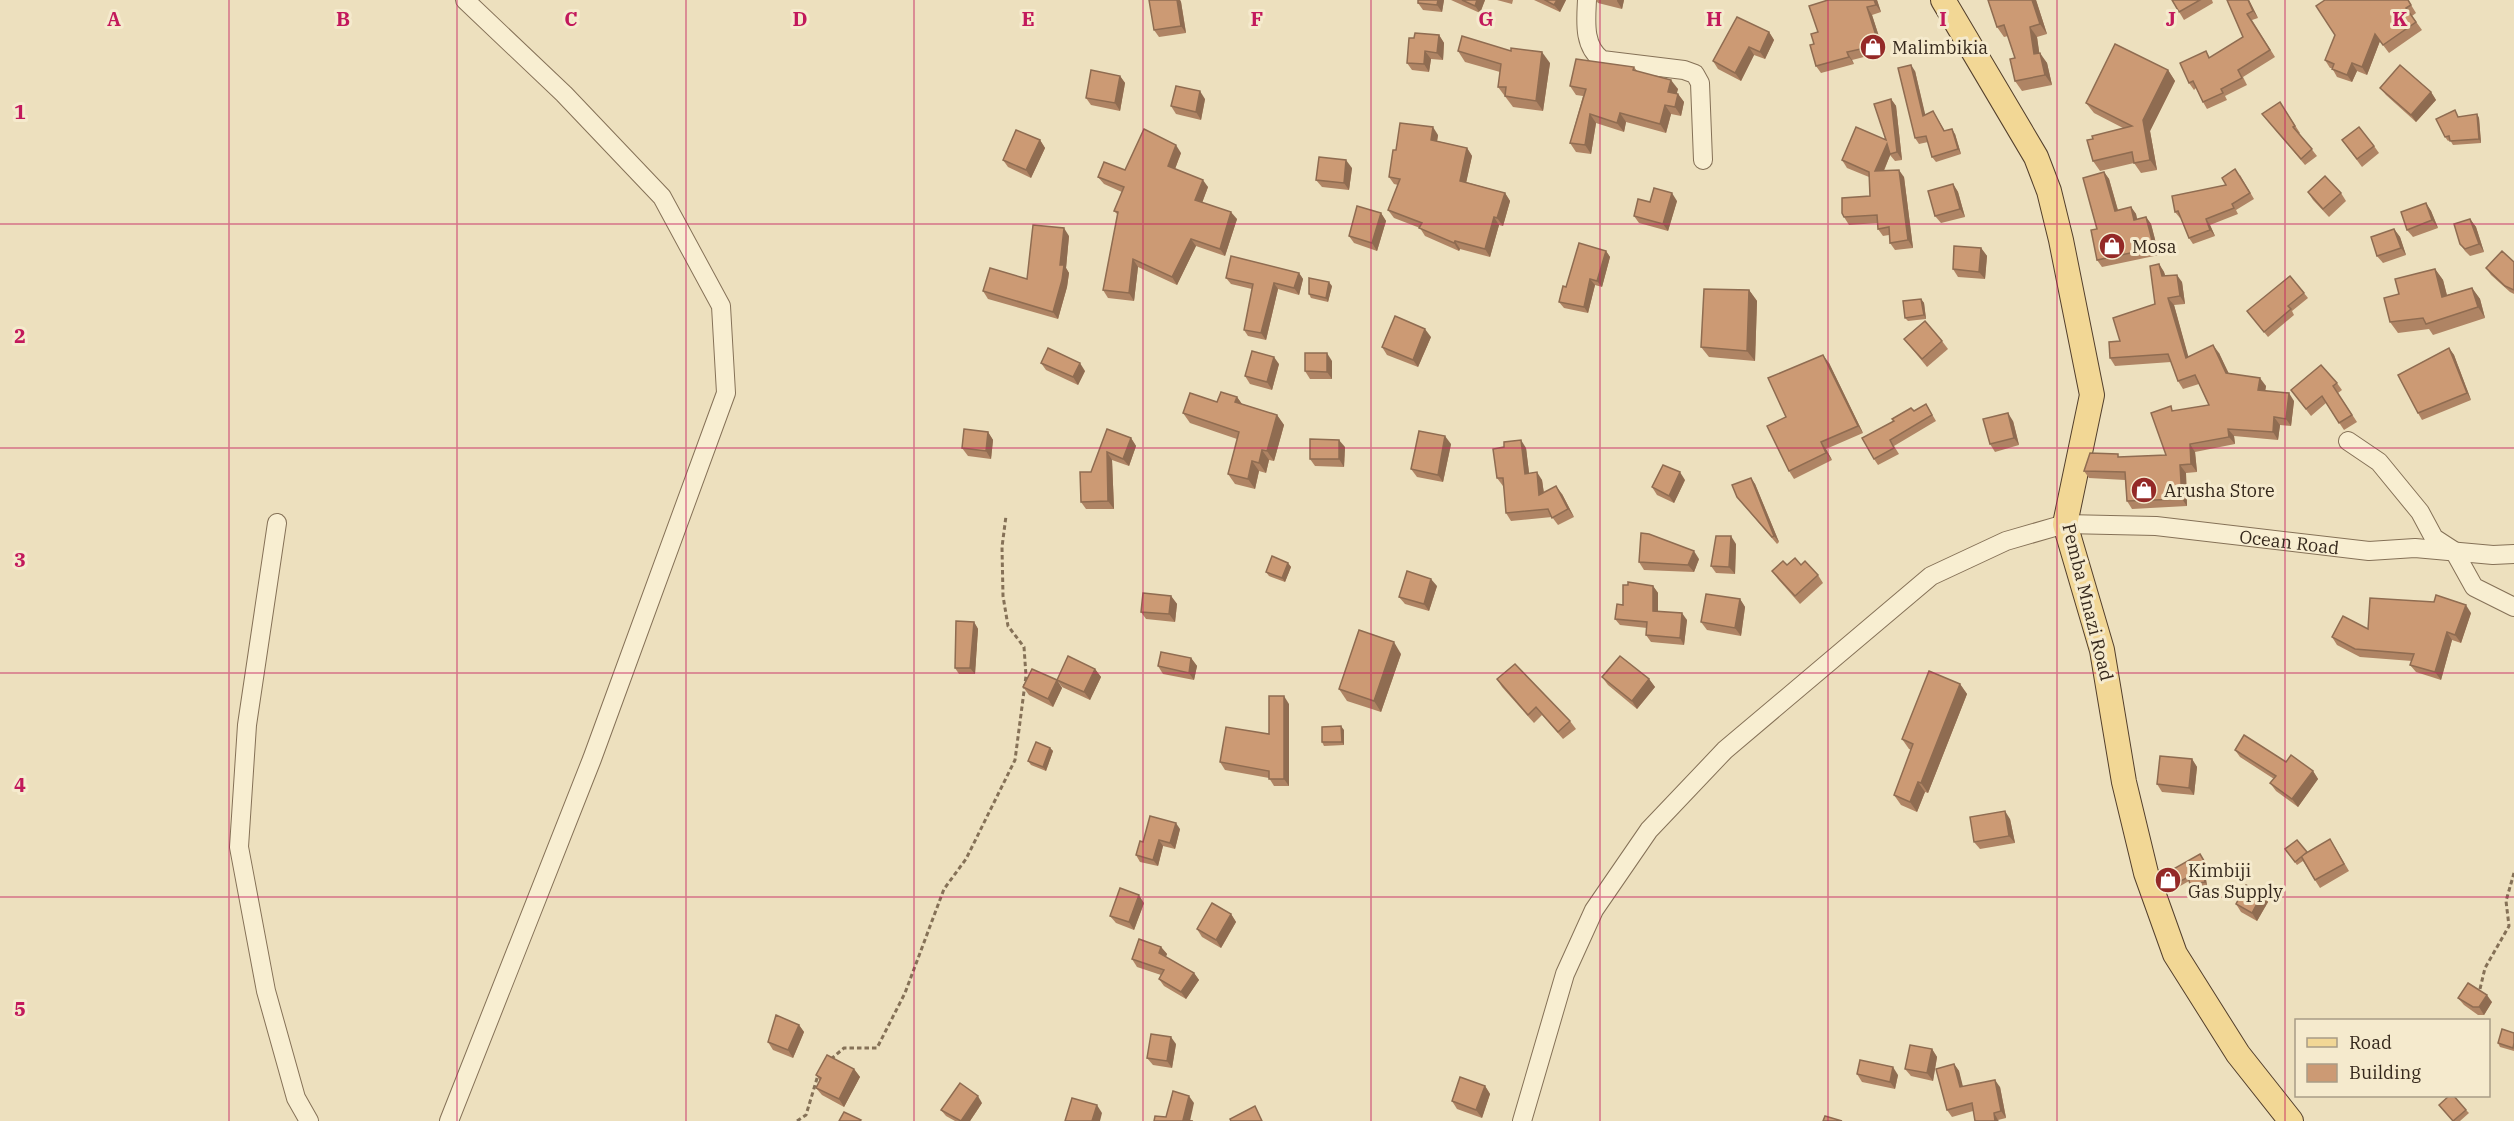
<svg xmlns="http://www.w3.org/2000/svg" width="2514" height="1121" viewBox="0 0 2514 1121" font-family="'IBM Plex Serif',serif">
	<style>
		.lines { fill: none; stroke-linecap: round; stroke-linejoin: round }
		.minor-casing { stroke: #857157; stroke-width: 20 }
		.major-casing { stroke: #533f2c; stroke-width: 26 }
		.path { stroke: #857157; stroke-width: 3; stroke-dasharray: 4.5 3; stroke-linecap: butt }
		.minor { stroke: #f8eed1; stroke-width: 18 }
		.major { stroke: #f2d795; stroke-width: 24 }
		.wall { fill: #af8464 }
		.shaded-wall { fill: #8f6c51 }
		.building { fill: #cc9a74; stroke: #8f6c51; stroke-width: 1.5 }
		.grid { fill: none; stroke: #c2185b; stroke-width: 1.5; stroke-opacity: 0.55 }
		.labels { text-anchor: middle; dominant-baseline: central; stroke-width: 6; stroke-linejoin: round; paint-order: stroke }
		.poi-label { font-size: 18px; fill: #35281c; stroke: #f5eacd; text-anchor: start }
		.street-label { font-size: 18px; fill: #35281c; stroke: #f5eacd }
		.grid-label { font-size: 20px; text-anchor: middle; font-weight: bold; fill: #c2185b; stroke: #f5eacd; stroke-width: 6; stroke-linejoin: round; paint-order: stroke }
	</style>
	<rect width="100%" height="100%" fill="#ede0be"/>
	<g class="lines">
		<defs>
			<g id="minor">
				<path d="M1587,0C1586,21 1583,46 1602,60L1684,70L1695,74L1700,83L1703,160"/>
				<polyline points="2348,441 2379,462 2420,512 2434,538 2454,551 2474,587 2514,607"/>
				<polyline points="277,523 247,725 239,847 266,991 296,1098 309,1121"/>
				<polyline points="449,1121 592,759 726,393 721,306 662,197 564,94 465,0"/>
				<path id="s1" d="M1522,1121L1565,974L1594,910L1649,830L1725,750L1931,576L2006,541L2065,524L2156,526L2369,551L2415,548L2493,555L2514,554"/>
			</g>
			<polyline id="major" points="1943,0 2036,157 2049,191 2061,240 2092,395 2065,524 2102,650 2124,782 2146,873 2175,954 2238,1054 2291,1121"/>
		</defs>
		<use href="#minor" class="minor-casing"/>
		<use href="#major" class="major-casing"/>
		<g class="path">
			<polyline points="2480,989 2485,968 2509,926 2506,901 2514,873"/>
			<polyline points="831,1059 844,1048 877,1048 905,993 944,889 966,859 1015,760 1026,676 1024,647 1008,626 1003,596 1002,547 1006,516"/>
			<polyline points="797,1121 806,1115 818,1075"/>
		</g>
		<use href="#minor" class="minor"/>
		<use href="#major" class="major"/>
	</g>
	<g class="wall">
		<polygon points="1149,0 1180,0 1181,2 1186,33 1159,37 1154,30"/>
		<polygon points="1418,0 1444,0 1442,12 1423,10 1418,3"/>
		<polygon points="1451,0 1485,0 1480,13"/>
		<polygon points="1497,0 1513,0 1512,4"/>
		<polygon points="1534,0 1566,0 1560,12"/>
		<polygon points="1596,0 1624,0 1622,9 1598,3"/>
		<polygon points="1877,0 1881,12 1872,15 1884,52 1852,60 1854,64 1821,73 1816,66 1814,44 1818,32"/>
		<polygon points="1988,0 2036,0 2047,34 2037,37 2039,53 2047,63 2052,85 2022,91 2015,81 2015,58 2008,36 2004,37 1997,27"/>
		<polygon points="2172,0 2212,0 2213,3 2184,20"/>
		<polygon points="2227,0 2249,0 2258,18 2252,20 2275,57 2243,77 2247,85 2225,96 2227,100 2207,109 2203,102 2196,88 2194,90 2189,83 2206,51 2210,58 2243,37"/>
		<polygon points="2408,0 2416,13 2412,16 2422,30 2389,53 2380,41 2367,75 2357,71 2352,82 2337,77 2332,68 2330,68 2325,60"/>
		<polygon points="1769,32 1774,40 1765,59 1754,55 1741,81 1718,69 1713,61"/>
		<polygon points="1439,35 1444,43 1443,60 1431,59 1429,72 1412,70 1407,63"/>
		<polygon points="1458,51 1550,63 1543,111 1513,107 1498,87 1500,72 1465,62"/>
		<polygon points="1634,67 1637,71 1678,89 1676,93 1678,94 1684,102 1681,116 1671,114 1666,133 1626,122 1624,132 1596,123 1591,154 1576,152 1570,143 1583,96 1576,95 1570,86"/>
		<polygon points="2168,70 2175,81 2150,131 2157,170 2141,173 2134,163 2100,171 2093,161 2123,128 2094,113 2086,103"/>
		<polygon points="1915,71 1925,115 1933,111 1945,131 1955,134 1961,154 1936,162 1932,157 1928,142 1919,144 1915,138"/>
		<polygon points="1120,76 1125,83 1120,111 1091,105 1086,98"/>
		<polygon points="2380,88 2431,92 2436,100 2416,122 2386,95"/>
		<polygon points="1205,99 1201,120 1176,114 1171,106"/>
		<polygon points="1891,99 1896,106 1902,160 1895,161 1890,155 1884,171 1904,177 1913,248 1895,250 1890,243 1889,235 1883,236 1878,229 1878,223 1849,225 1844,217 1870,196 1869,177 1847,168 1842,160 1886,140"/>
		<polygon points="2280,102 2300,133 2299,133 2317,156 2305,165 2262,114"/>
		<polygon points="2477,114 2479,118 2481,143 2453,145 2450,140 2448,141 2445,137 2459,117"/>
		<polygon points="1438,135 1437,141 1467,148 1472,156 1466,182 1505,193 1510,201 1503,226 1499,225 1490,257 1460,249 1459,251 1425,236 1420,228 1394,218 1388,210 1398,185 1394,184 1389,177 1396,150"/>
		<polygon points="1040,140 1045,148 1031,178 1008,167 1003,160"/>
		<polygon points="2342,140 2374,146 2379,153 2362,167"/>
		<polygon points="1181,153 1175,169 1208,187 1202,203 1237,219 1225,256 1196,246 1177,285 1138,267 1134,301 1108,298 1103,290 1118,215 1114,211 1122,192 1104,184 1098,177 1125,170"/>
		<polygon points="1352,168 1349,190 1322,187 1316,180"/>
		<polygon points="2104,172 2109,179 2118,210 2131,207 2136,214 2137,220 2146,217 2151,224 2159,255 2102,267 2097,260 2097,229"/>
		<polygon points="2240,175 2254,199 2236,210 2238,214 2210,225 2215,236 2193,244 2189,238 2181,217 2180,218 2175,212 2226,185"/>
		<polygon points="1953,184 1958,192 1965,217 1941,223 1935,216"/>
		<polygon points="2308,192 2341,193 2346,201 2329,217 2313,200"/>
		<polygon points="1677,201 1668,231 1639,223 1634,216 1650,202"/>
		<polygon points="2426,203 2431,211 2438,228 2413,237 2407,230"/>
		<polygon points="1381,213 1386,221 1377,251 1354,243 1349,236"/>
		<polygon points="2470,219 2476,227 2484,252 2470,256 2465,251 2460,244"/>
		<polygon points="2394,229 2400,237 2406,255 2383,263 2377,256"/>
		<polygon points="1069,236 1066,268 1069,273 1067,287 1058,319 988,299 983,291 1027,279"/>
		<polygon points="1981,248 1987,256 1985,279 1958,277 1953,269"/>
		<polygon points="1606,251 1610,257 1602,287 1595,285 1588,313 1564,308 1559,302 1566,287"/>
		<polygon points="2514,262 2514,294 2510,292 2491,275 2486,268"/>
		<polygon points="2159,264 2164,272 2165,276 2182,282 2185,304 2174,305 2188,357 2219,353 2228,373 2266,386 2265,391 2294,401 2291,426 2280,425 2278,440 2234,436 2235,444 2195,452 2197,472 2186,473 2187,506 2132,509 2127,501 2125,480 2089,478 2084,471 2120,457 2166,455 2174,411 2209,405 2199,384 2183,389 2178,381 2171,362 2115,366 2110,358 2120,341 2155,304"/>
		<polygon points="2435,269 2443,280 2447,295 2472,288 2480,299 2485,318 2433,335 2429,329 2398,333 2390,322 2399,294"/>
		<polygon points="1299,273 1303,279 1299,295 1278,289 1266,340 1248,336 1244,330 1252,289 1231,284 1226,278"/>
		<polygon points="1332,286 1328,302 1311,298 1309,294"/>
		<polygon points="1749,290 1757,301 1755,361 1709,357 1701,347"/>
		<polygon points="2304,293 2308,298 2292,311 2294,315 2268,337 2247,311"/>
		<polygon points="1921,299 1924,303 1926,319 1908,321 1905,318"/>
		<polygon points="1431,337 1418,367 1387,355 1382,347"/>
		<polygon points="1904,339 1942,341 1948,349 1927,367"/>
		<polygon points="2449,348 2454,355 2471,400 2422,420 2418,413"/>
		<polygon points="1332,361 1332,379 1310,379 1305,371"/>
		<polygon points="1041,363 1085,371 1078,385 1046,370"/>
		<polygon points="1829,363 1863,433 1826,449 1832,460 1794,479 1789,471 1786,417"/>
		<polygon points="1279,364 1272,390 1250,384 1245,376"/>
		<polygon points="2337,383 2342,390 2338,393 2357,422 2344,430 2326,403 2311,416 2291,390"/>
		<polygon points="1237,397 1242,404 1277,415 1284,425 1274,461 1269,460 1266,473 1259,471 1255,489 1235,484 1228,474 1237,439 1190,423 1183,413"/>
		<polygon points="1926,404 1936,421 1894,446 1899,454 1878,465 1874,459 1914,411"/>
		<polygon points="2013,421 2019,445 1995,452 1990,444"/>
		<polygon points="1107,429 1131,438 1136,446 1129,466 1112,460 1114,509 1086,509 1081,502"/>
		<polygon points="988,432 993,440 991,459 968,456 962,448"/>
		<polygon points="1451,444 1443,482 1417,477 1411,469"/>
		<polygon points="1345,447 1344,467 1315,466 1310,459"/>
		<polygon points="1526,448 1529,473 1542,480 1544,493 1562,494 1574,517 1558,525 1552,517 1511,521 1506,513 1504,486 1503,486 1497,478"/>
		<polygon points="1751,478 1755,484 1779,542 1777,544 1737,497"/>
		<polygon points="1685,480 1674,503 1657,495 1652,487"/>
		<polygon points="1736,544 1735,574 1716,573 1711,566"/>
		<polygon points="1699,559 1694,572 1644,570 1639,562"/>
		<polygon points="1288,563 1291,567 1285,582 1269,576 1266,572"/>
		<polygon points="1787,565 1801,565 1818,575 1823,583 1800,604 1778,579 1772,571"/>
		<polygon points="1437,586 1429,611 1405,604 1399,597"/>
		<polygon points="1653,586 1658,593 1658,611 1687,620 1684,645 1651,642 1646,635 1647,628 1620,625 1615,619 1623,605"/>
		<polygon points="1171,596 1177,604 1175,622 1146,619 1141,612"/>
		<polygon points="1740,599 1745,607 1741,636 1707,630 1701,622"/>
		<polygon points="2471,613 2461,643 2452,640 2441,680 2416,672 2410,665 2412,661 2360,657 2337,645 2332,637 2368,629"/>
		<polygon points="974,622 978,629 975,674 959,674 955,668"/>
		<polygon points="1401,654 1381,712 1347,701 1339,689"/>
		<polygon points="1191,658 1197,666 1194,680 1163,674 1158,666"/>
		<polygon points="1095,669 1101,677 1090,700 1062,687 1057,680"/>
		<polygon points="1602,677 1649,679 1655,687 1637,709 1608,685"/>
		<polygon points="1497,679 1570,721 1576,729 1563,739 1542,715 1534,723 1502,687"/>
		<polygon points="1057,680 1062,688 1053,707 1029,695 1023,687"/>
		<polygon points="1960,684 1967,694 1928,793 1925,792 1917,812 1901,805 1894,795 1911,750 1909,749 1902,739"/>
		<polygon points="1289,704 1289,786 1274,786 1269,778 1225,770 1220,762 1269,734"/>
		<polygon points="1344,730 1344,745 1324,746 1322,742"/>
		<polygon points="1050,748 1053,751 1046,771 1031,765 1028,761"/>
		<polygon points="2235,750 2286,762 2313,771 2318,779 2298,807 2276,791 2270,783 2274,779 2240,757"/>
		<polygon points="2192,759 2197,767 2194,795 2162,792 2157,784"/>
		<polygon points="2010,819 2015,843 1980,849 1974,842"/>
		<polygon points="1180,829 1175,849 1163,846 1158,866 1140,862 1136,855 1143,842"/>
		<polygon points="2335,847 2349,871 2320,888 2303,861 2297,865 2285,849 2307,853"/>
		<polygon points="2200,854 2210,870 2205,873 2207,886 2192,888 2189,881 2168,893 2166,889"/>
		<polygon points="2262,894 2268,902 2257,921 2241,912 2236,904"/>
		<polygon points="1144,903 1134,930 1116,923 1110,916"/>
		<polygon points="1231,914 1236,922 1221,948 1202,937 1197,929"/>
		<polygon points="1161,947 1167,954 1166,957 1194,973 1199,980 1186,999 1164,986 1159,979 1161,975 1137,967 1132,959"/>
		<polygon points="2458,998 2492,1002 2484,1015 2478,1015 2464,1005"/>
		<polygon points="799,1025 804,1032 793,1058 773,1050 768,1042"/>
		<polygon points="2514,1033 2514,1051 2500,1047 2498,1043"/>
		<polygon points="1176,1044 1172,1068 1153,1065 1147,1058"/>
		<polygon points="1932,1049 1937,1057 1933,1081 1911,1076 1905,1069"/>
		<polygon points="1954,1064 1959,1071 1962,1086 2000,1087 2006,1118 1998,1120 1973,1111 1952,1117 1947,1110"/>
		<polygon points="854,1069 860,1077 844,1107 822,1095 816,1088 820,1081 816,1075"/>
		<polygon points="1857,1074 1898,1075 1895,1089 1862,1082"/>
		<polygon points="1485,1086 1490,1094 1482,1118 1457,1109 1452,1101"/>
		<polygon points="982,1103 970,1121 955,1121 946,1116 941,1110"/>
		<polygon points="2439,1105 2466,1110 2469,1113 2460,1121 2453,1121"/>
	</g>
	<g class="shaded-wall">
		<polygon points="1177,0 1180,0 1181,2 1186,33 1181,26"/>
		<polygon points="1438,0 1444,0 1442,12 1437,5"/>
		<polygon points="1477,0 1485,0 1480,13 1475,6"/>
		<polygon points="1557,0 1566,0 1560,12 1554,5"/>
		<polygon points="1617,0 1624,0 1622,9 1617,1"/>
		<polygon points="1874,0 1877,0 1881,12 1876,5"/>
		<polygon points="2032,0 2036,0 2047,34 2040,24"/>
		<polygon points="2248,0 2249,0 2258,18 2253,11"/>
		<polygon points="1867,7 1872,15 1884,52 1879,45"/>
		<polygon points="2030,27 2037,37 2041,64 2034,54"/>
		<polygon points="1769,32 1774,40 1765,59 1760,52"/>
		<polygon points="2375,34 2380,41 2367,75 2362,67"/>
		<polygon points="1439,35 1444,43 1443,60 1437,53"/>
		<polygon points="1749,47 1754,55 1741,81 1735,73"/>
		<polygon points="1425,51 1431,59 1429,72 1424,64"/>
		<polygon points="1542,52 1550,63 1543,111 1536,101"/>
		<polygon points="1847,52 1852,60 1854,64 1849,57"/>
		<polygon points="2040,53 2047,63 2052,85 2045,75"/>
		<polygon points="2352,63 2357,71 2352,82 2347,75"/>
		<polygon points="1911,65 1915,71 1927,122 1923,116"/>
		<polygon points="2168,70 2175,81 2150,131 2157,170 2150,160 2143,120"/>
		<polygon points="1120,76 1125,83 1120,111 1115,103"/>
		<polygon points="1671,80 1678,89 1675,101 1668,92"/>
		<polygon points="1200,91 1205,99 1201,120 1196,112"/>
		<polygon points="2431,92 2436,100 2416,122 2411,115"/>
		<polygon points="1678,94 1684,102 1681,116 1675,107"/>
		<polygon points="1891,99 1896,106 1902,160 1897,152"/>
		<polygon points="1665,105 1671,114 1666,133 1660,124"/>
		<polygon points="1620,113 1626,122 1624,132 1617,123"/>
		<polygon points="1590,114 1596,123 1591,154 1585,145"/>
		<polygon points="2477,114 2479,118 2481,143 2479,139"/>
		<polygon points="1433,127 1438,135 1436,148 1431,140"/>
		<polygon points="1952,129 1955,134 1961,154 1958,149"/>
		<polygon points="1040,140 1045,148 1031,178 1026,170"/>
		<polygon points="1887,144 1892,151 1880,179 1875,171"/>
		<polygon points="1176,145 1181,153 1173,174 1168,166"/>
		<polygon points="1467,148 1472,156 1465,188 1460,181"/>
		<polygon points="1346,160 1352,168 1349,190 1344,183"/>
		<polygon points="1899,170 1904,177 1913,248 1908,240"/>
		<polygon points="2104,172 2109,179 2120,218 2115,211"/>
		<polygon points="1203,180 1208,187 1200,208 1195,200"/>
		<polygon points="1953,184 1958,192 1965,217 1960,209"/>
		<polygon points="1505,193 1510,201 1503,226 1497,218"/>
		<polygon points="1672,193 1677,201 1668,231 1663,224"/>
		<polygon points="2426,203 2431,211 2438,228 2432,220"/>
		<polygon points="2131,207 2136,214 2139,227 2134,220"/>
		<polygon points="1231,212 1237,219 1225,256 1220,249"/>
		<polygon points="1381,213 1386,221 1377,251 1372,243"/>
		<polygon points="1494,217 1499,225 1490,257 1485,249"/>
		<polygon points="2146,217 2151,224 2159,255 2154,248"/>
		<polygon points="2206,219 2210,225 2215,236 2210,230"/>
		<polygon points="2470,219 2476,227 2484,252 2479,244"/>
		<polygon points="1064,228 1069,236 1066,268 1069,273 1067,287 1058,319 1053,312 1060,265"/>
		<polygon points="2394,229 2400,237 2406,255 2401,248"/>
		<polygon points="1191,239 1196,246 1177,285 1172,277"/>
		<polygon points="1455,241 1460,249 1459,251 1454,243"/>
		<polygon points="1981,248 1987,256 1985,279 1979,272"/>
		<polygon points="1606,251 1610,257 1602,287 1597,281"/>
		<polygon points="1133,259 1138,267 1134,301 1129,293"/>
		<polygon points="2159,264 2164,272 2168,284 2162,276"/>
		<polygon points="2435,269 2443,280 2450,308 2442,297"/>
		<polygon points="1299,273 1303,279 1299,295 1294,288"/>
		<polygon points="2177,275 2182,282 2185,304 2180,296"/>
		<polygon points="1590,279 1595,285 1588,313 1584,307"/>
		<polygon points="1329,282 1332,286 1328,302 1326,298"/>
		<polygon points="1274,283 1278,289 1266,340 1261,333"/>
		<polygon points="2472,288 2480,299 2485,318 2478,307"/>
		<polygon points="1749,290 1757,301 1755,361 1747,351"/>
		<polygon points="2168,298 2174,305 2191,366 2186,358"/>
		<polygon points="1921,299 1924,303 1926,319 1924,315"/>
		<polygon points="1425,329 1431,337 1418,367 1413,360"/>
		<polygon points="2213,345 2219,353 2232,380 2226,373"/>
		<polygon points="2449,348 2454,355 2471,400 2467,393"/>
		<polygon points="1327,353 1332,361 1332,379 1327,372"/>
		<polygon points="1823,355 1829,363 1863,433 1858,426"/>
		<polygon points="1274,357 1279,364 1272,390 1267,382"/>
		<polygon points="1080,363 1085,371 1078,385 1073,377"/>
		<polygon points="2260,378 2266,386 2264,398 2258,390"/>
		<polygon points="2289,393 2294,401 2291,426 2286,419"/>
		<polygon points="1237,397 1244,407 1235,402"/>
		<polygon points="2008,413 2013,421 2019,445 2014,438"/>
		<polygon points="1277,415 1284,425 1274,461 1267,451"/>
		<polygon points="2274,417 2280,425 2278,440 2273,432"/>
		<polygon points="2228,429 2234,436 2235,444 2229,437"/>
		<polygon points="988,432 993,440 991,459 986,451"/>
		<polygon points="1445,436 1451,444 1443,482 1438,475"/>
		<polygon points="1131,438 1136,446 1129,466 1123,459"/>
		<polygon points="1339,440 1345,447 1344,467 1339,459"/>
		<polygon points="1521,440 1526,448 1530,481 1525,474"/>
		<polygon points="1821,442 1826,449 1832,460 1826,453"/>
		<polygon points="2190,444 2195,452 2197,472 2191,464"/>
		<polygon points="1262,450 1269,460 1266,473 1259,463"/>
		<polygon points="1107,452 1112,460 1114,509 1108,501"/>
		<polygon points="1252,461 1259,471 1255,489 1248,479"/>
		<polygon points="2180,465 2186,473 2187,506 2182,499"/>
		<polygon points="1537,472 1542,480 1545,502 1539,495"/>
		<polygon points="1680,472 1685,480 1674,503 1669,496"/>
		<polygon points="1751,478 1755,484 1779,542 1774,536"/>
		<polygon points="1556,486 1562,494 1574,517 1568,509"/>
		<polygon points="1731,536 1736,544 1735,574 1729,567"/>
		<polygon points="1694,551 1699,559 1694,572 1688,565"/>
		<polygon points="1288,563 1291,567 1285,582 1282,578"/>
		<polygon points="1431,579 1437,586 1429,611 1424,604"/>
		<polygon points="1653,586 1658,593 1658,617 1653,611"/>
		<polygon points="1171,596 1177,604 1175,622 1169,614"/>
		<polygon points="1740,599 1745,607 1741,636 1735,628"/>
		<polygon points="2466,605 2471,613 2461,643 2455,635"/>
		<polygon points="1682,613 1687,620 1684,645 1680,638"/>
		<polygon points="974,622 978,629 975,674 970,668"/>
		<polygon points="2447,632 2452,640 2441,680 2435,672"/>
		<polygon points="1394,642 1401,654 1381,712 1374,701"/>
		<polygon points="1191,658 1197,666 1194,680 1189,673"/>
		<polygon points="1095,669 1101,677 1090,700 1084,692"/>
		<polygon points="1649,679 1655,687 1637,709 1632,701"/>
		<polygon points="1057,680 1062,688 1053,707 1048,699"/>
		<polygon points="1960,684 1967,694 1928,793 1921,783"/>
		<polygon points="1284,696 1289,704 1289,786 1284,779"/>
		<polygon points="1341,726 1344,730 1344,745 1342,742"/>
		<polygon points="1050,748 1053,751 1046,771 1043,767"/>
		<polygon points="2192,759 2197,767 2194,795 2189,788"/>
		<polygon points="2313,771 2318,779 2298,807 2292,799"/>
		<polygon points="1918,782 1925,792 1917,812 1910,802"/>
		<polygon points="2005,811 2010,819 2015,843 2009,836"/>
		<polygon points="1176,823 1180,829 1175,849 1170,843"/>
		<polygon points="1159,840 1163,846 1158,866 1153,860"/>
		<polygon points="2202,869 2205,873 2207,886 2205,882"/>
		<polygon points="2262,894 2268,902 2257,921 2252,913"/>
		<polygon points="1139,895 1144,903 1134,930 1129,922"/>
		<polygon points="1231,914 1236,922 1221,948 1216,940"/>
		<polygon points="1161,947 1167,954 1164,960 1159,953"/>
		<polygon points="1194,973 1199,980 1186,999 1181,992"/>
		<polygon points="2487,995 2492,1002 2484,1015 2479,1007"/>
		<polygon points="799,1025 804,1032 793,1058 788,1050"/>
		<polygon points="1171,1037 1176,1044 1172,1068 1167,1061"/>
		<polygon points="1932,1049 1937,1057 1933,1081 1927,1073"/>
		<polygon points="1954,1064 1959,1071 1965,1094 1960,1087"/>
		<polygon points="1893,1067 1898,1075 1895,1089 1890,1082"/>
		<polygon points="854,1069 860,1077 844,1107 839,1099"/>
		<polygon points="1995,1080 2000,1087 2006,1118 2001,1111"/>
		<polygon points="1485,1086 1490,1094 1482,1118 1476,1110"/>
		<polygon points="978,1096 982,1103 970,1121 961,1121"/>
		<polygon points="1189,1096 1194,1103 1190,1121 1183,1120"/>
		<polygon points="1097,1105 1102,1113 1100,1121 1092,1121"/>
		<polygon points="1994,1113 1998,1120 1999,1121 1995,1121"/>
	</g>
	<g class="building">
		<polygon points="1149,0 1177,0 1181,26 1154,30"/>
		<polygon points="1418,0 1438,0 1437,5 1418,3"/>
		<polygon points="1462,0 1477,0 1475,6"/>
		<polygon points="1545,0 1557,0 1554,5"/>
		<polygon points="1828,0 1874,0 1876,5 1867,7 1879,45 1847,52 1849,57 1816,66 1810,45 1814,44 1811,34 1818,32 1809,6"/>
		<polygon points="1988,0 2032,0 2040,24 2030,27 2034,54 2040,53 2045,75 2015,81 2010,59 2015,58 2004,25 1997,27"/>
		<polygon points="2172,0 2200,0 2179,12"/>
		<polygon points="2227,0 2248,0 2253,11 2247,14 2270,50 2238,70 2242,78 2221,89 2223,93 2203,102 2193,81 2189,83 2180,63 2206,51 2209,58 2243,37"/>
		<polygon points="2325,0 2408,0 2411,5 2406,8 2416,22 2383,45 2375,34 2362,67 2352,63 2347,75 2332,69 2334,64 2325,60 2335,35 2316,6"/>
		<polygon points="1737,17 1769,32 1760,52 1749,47 1735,73 1713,61"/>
		<polygon points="1415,33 1439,35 1437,53 1425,51 1424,64 1407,63 1409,38 1414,38"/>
		<polygon points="1462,36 1511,51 1511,48 1542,52 1536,101 1505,96 1506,87 1498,87 1501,64 1458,51"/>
		<polygon points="2115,44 2168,70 2143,120 2150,160 2134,163 2132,152 2093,161 2087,140 2093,139 2092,136 2132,126 2086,103"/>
		<polygon points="1576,59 1634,67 1633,70 1671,80 1668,92 1678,94 1675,107 1665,105 1660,124 1620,113 1617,123 1590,114 1585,145 1570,143 1586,89 1570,86"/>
		<polygon points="1911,65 1923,116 1933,111 1944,131 1952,129 1958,149 1932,157 1926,136 1915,138 1898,68"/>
		<polygon points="2400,65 2431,92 2411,115 2380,88"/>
		<polygon points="1091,70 1120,76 1115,103 1086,98"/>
		<polygon points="1176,86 1200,91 1196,112 1171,106"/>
		<polygon points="1891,99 1897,152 1890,154 1887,144 1875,171 1899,170 1908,240 1890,243 1889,227 1878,229 1877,215 1844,217 1842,213 1842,198 1870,196 1869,172 1842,160 1856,127 1886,140 1874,104"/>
		<polygon points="2280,102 2295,126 2293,127 2312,149 2301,159 2262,114"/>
		<polygon points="2455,110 2458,117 2477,114 2479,139 2450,141 2449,136 2445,137 2436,119"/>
		<polygon points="1400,123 1433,127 1431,140 1467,148 1460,181 1505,193 1497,218 1494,217 1485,249 1455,241 1454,243 1419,228 1422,223 1388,210 1400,179 1389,177 1393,150 1396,150"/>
		<polygon points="2359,127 2374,146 2357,159 2342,140"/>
		<polygon points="1144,129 1176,145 1168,166 1203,180 1195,200 1231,212 1220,249 1191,239 1172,277 1133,259 1129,293 1103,290 1118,212 1114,211 1124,187 1098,177 1104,162 1125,170"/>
		<polygon points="1016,130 1040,140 1026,170 1003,160"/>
		<polygon points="1319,157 1346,160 1344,183 1316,180"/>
		<polygon points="2235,169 2250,193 2232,204 2234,208 2206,219 2210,230 2189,238 2178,211 2175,212 2172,196 2226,185 2222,178"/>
		<polygon points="2104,172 2115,211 2131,207 2134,220 2146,217 2154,248 2097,260 2091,230 2097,229 2083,178"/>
		<polygon points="2325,176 2341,193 2323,209 2308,192"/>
		<polygon points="1953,184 1960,209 1935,216 1928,191"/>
		<polygon points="1654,188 1672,193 1663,224 1634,216 1638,199 1650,202"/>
		<polygon points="2426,203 2432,220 2407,230 2401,212"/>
		<polygon points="1357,206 1381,213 1372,243 1349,236"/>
		<polygon points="2470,219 2479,244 2465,249 2460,244 2454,224"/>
		<polygon points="1033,225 1064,228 1060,265 1064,265 1062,280 1053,312 983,291 990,268 1027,279"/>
		<polygon points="2394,229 2401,248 2377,256 2371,237"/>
		<polygon points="1579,243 1606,251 1597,281 1590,279 1584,307 1559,302 1563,286 1566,287"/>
		<polygon points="1954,246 1981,248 1979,272 1953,269"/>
		<polygon points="2502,251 2514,262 2514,290 2505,286 2486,268"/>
		<polygon points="1231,256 1299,273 1294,288 1274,283 1261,333 1244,330 1253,284 1226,278"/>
		<polygon points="2159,264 2162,276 2177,275 2180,296 2168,298 2186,358 2213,345 2226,373 2260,378 2258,390 2289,393 2286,419 2274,417 2273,432 2228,429 2229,437 2190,444 2191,464 2180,465 2182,499 2127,501 2125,472 2084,471 2090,453 2118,454 2118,457 2166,455 2151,413 2171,406 2172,411 2209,405 2195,375 2178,381 2168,354 2110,358 2109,342 2120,341 2113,318 2155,304 2150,266"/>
		<polygon points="2435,269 2442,297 2472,288 2478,307 2426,324 2423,318 2390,322 2384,298 2399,294 2395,279"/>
		<polygon points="2290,276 2304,293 2288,306 2291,309 2264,332 2247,311"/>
		<polygon points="1309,278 1329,282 1326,298 1309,294"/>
		<polygon points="1704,289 1749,290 1747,351 1701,347"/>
		<polygon points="1921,299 1924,315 1905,318 1903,301"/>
		<polygon points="1395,316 1425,329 1413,360 1382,347"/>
		<polygon points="1925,321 1942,341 1922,359 1904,339"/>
		<polygon points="1048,348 1080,363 1073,377 1041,363"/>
		<polygon points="2449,348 2467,393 2418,413 2398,375"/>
		<polygon points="1252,351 1274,357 1267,382 1245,376"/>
		<polygon points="1305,353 1327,353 1327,372 1305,371"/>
		<polygon points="1823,355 1858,426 1821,442 1826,453 1789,471 1767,426 1786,417 1768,378"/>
		<polygon points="2321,365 2337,383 2333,386 2352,415 2339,423 2322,396 2306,409 2291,390"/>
		<polygon points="1221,392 1237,397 1235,402 1277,415 1267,451 1262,450 1259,463 1252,461 1248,479 1228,474 1239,432 1183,413 1190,393 1217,402"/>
		<polygon points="1926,404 1932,415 1890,440 1894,448 1874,459 1862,438 1894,421 1892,419 1911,408 1914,411"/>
		<polygon points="2008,413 2014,438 1990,444 1983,419"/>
		<polygon points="964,429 988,432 986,451 962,448"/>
		<polygon points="1107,429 1131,438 1123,459 1107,452 1108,501 1081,502 1080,472 1091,472"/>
		<polygon points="1419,431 1445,436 1438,475 1411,469"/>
		<polygon points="1310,439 1339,440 1339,459 1310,459"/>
		<polygon points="1521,440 1525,474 1537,472 1539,495 1556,486 1568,509 1552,518 1548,509 1506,513 1503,478 1497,478 1493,449 1504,447 1504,442"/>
		<polygon points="1663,465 1680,472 1669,496 1652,487"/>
		<polygon points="1751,478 1774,536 1772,537 1737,497 1732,485"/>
		<polygon points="1641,533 1649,534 1694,551 1688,565 1639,562"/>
		<polygon points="1716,536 1731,536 1729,567 1711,566"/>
		<polygon points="1272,556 1288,563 1282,578 1266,572"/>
		<polygon points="1795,558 1801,565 1805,561 1818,575 1795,596 1772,571 1783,561 1787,565"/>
		<polygon points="1407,571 1431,579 1424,604 1399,597"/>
		<polygon points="1628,582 1653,586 1653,611 1682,613 1680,638 1646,635 1647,622 1615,619 1617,604 1623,605 1623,585 1628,585"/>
		<polygon points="1143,593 1171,596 1169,614 1141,612"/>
		<polygon points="1706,594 1740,599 1735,628 1701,622"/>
		<polygon points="2436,595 2466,605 2455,635 2447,632 2435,672 2410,665 2414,654 2355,649 2332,637 2343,616 2368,629 2370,598 2434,602"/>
		<polygon points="956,621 974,622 970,668 955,668"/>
		<polygon points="1359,630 1394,642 1374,701 1339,689"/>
		<polygon points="1161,652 1191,658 1189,673 1158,666"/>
		<polygon points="1068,656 1095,669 1084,692 1057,680"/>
		<polygon points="1620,656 1649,679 1632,701 1602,677"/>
		<polygon points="1515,664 1570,721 1558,732 1536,707 1528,715 1497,679"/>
		<polygon points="1032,669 1057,680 1048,699 1023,687"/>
		<polygon points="1929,671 1960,684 1921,783 1918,782 1910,802 1894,795 1913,744 1902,739"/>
		<polygon points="1269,696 1284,696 1284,779 1269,779 1269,771 1220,762 1226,727 1269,734"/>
		<polygon points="1341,726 1342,742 1322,742 1322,727"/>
		<polygon points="2244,735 2286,762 2291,755 2313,771 2292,799 2270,783 2276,776 2235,750"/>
		<polygon points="1036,742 1050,748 1043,767 1028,761"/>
		<polygon points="2160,756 2192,759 2189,788 2157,784"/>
		<polygon points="2005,811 2009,836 1974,842 1970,817"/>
		<polygon points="1150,816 1176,823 1170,843 1159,840 1153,860 1136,855 1140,841 1143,842"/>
		<polygon points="2330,839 2344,864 2315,880 2301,856"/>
		<polygon points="2297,840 2307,852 2295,862 2285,849"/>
		<polygon points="2200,854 2207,866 2202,869 2205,882 2190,884 2188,877 2166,889 2161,876"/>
		<polygon points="2246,885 2262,894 2252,913 2236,904"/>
		<polygon points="1120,888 1139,895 1129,922 1110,916"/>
		<polygon points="1212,903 1231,914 1216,940 1197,929"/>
		<polygon points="1139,939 1161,947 1159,953 1194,973 1181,992 1159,979 1164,970 1132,959"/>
		<polygon points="2468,983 2487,995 2479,1007 2473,1007 2458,998"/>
		<polygon points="776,1015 799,1025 788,1050 768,1042"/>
		<polygon points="2502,1029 2514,1033 2514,1043 2513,1048 2498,1043"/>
		<polygon points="1151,1034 1171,1037 1167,1061 1147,1058"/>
		<polygon points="1910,1045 1932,1049 1927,1073 1905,1069"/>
		<polygon points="827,1055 854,1069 839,1099 816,1088 821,1078 816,1075"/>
		<polygon points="1860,1060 1893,1067 1890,1082 1857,1074"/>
		<polygon points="1954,1064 1960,1087 1995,1080 2001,1111 1994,1113 1995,1121 1975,1121 1972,1103 1947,1110 1936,1069"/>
		<polygon points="1460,1077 1485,1086 1476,1110 1452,1101"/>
		<polygon points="960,1083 978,1096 961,1121 941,1110"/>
		<polygon points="1173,1091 1189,1096 1183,1120 1193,1121 1154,1121 1155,1116 1166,1117"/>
		<polygon points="2450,1095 2453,1095 2466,1110 2453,1121 2439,1105"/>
		<polygon points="1072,1098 1097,1105 1092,1121 1065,1121"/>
		<polygon points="1255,1106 1262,1121 1231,1121 1230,1119"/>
		<polygon points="844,1112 861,1120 860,1121 839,1121"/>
		<polygon points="1825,1116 1842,1121 1823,1121"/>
	</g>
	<path class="grid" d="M229,0V1121M457,0V1121M686,0V1121M914,0V1121M1143,0V1121M1371,0V1121M1600,0V1121M1828,0V1121M2057,0V1121M2285,0V1121M0,224H2514M0,448H2514M0,673H2514M0,897H2514"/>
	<defs>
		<symbol id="shop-disc" viewBox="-11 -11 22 22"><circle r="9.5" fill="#942927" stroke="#f5eacd"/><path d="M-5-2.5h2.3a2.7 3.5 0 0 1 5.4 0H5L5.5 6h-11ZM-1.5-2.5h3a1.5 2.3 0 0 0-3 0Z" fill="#fff"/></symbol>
	</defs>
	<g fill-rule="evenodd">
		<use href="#shop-disc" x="1858" y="32" width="30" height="30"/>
		<use href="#shop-disc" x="2097" y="231" width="30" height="30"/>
		<use href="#shop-disc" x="2129" y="475" width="30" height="30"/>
		<use href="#shop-disc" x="2153" y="865" width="30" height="30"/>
	</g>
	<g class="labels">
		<g class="poi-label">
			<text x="1892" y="47">Malimbikia</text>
			<text x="2132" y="246">Mosa</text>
			<text x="2164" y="490">Arusha Store</text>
			<text x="2188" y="870">Kimbiji<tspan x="2188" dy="21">Gas Supply</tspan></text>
		</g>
		<g class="street-label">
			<text stroke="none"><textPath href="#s1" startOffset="1070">Ocean Road</textPath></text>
			<text transform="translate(2088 602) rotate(76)">Pemba Mnazi Road</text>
		</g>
	</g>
	<g class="grid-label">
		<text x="114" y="26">A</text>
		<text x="343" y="26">B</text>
		<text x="571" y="26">C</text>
		<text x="800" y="26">D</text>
		<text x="1028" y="26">E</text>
		<text x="1257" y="26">F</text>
		<text x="1486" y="26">G</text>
		<text x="1714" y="26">H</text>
		<text x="1943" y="26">I</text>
		<text x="2171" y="26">J</text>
		<text x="2400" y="26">K</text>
		<text x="20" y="119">1</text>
		<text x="20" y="343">2</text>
		<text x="20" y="567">3</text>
		<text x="20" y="792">4</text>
		<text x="20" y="1016">5</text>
	</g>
	<rect x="2295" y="1019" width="195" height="78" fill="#f5eacd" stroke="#a89c86" stroke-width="1.5"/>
	<rect x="2307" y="1038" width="30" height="9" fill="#f2d795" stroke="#a89c86" stroke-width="1.5"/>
	<text x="2349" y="1049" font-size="18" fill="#35281c">Road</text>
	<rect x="2307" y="1064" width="30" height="18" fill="#cc9a74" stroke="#a89c86" stroke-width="1.5"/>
	<text x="2349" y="1079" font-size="18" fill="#35281c">Building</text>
</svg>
